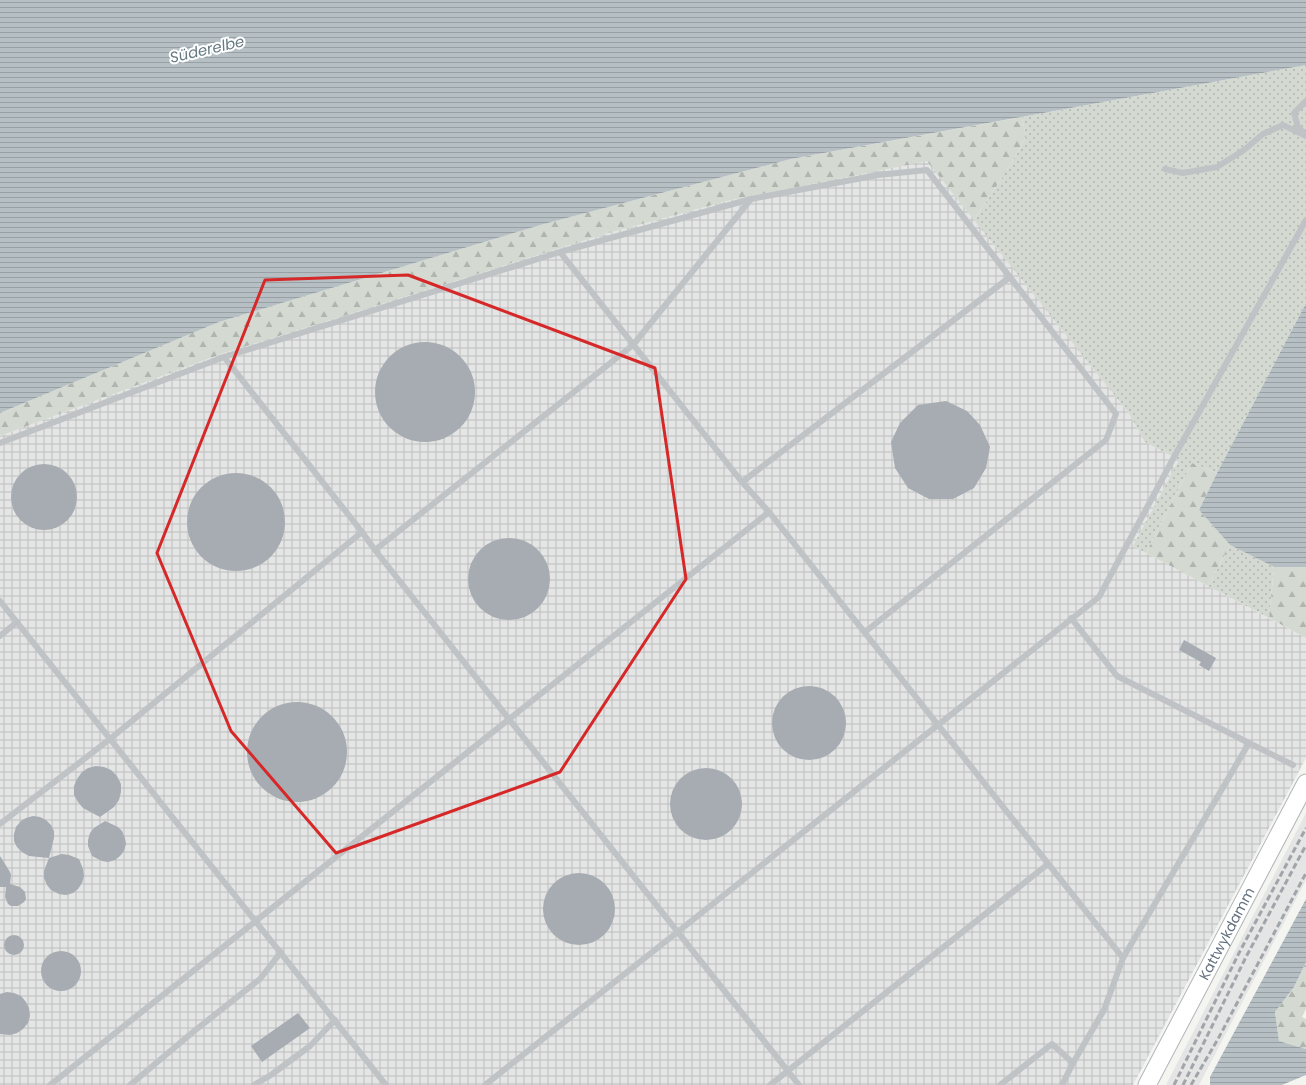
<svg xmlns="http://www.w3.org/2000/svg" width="1306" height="1085" viewBox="0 0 1306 1085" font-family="Poppins,sans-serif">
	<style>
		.built { fill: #e4e5e4 }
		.industrial { fill: url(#industrial-grid) }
		.grass { fill: url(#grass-dots) }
		.forest { fill: url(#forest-firs) }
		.water { fill: url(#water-rules) }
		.building { fill: #a6acb2 }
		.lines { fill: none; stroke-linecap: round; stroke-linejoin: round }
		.secondary-casing { stroke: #b2b6ba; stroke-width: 19 }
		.lane { stroke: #bfc3c6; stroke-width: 6 }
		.secondary { stroke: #fff; stroke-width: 17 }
		.rail { stroke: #a1a5aa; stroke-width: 3; stroke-dasharray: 6 3; stroke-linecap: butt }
		.marked { fill: none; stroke: #d62828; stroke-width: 3; stroke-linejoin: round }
		.labels { text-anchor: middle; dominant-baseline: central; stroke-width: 4; stroke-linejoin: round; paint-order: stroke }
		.street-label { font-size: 14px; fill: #65727f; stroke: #fff }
		.water-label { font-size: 15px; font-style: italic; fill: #657a83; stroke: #fff }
	</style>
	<defs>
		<pattern id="industrial-grid" width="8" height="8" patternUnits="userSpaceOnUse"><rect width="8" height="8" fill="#e4e5e4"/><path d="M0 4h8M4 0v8" fill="none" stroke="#bcbebe"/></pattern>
		<pattern id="grass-dots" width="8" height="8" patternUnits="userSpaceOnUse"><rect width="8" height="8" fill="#d4dad1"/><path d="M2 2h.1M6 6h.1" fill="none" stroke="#b0b5af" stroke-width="1.8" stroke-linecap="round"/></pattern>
		<pattern id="forest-firs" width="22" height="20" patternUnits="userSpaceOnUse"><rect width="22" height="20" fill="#d4dad1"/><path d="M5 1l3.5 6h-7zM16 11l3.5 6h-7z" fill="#b0b5af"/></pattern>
		<pattern id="water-rules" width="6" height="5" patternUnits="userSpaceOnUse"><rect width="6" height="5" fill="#b6c0c4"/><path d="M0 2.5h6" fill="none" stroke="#98a0a4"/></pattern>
	</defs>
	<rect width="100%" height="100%" fill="#f4f4f0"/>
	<polygon class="built" points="1306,813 1306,880 1199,1085 1166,1085"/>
	<polygon class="industrial" points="927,160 1128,412 1145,442 1179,460 1133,546 1306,638 1306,758 1133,1085 0,1085 0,436 224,353 294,330 605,234 727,201"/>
	<g class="grass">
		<polygon points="1306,65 1306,303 1217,473 1192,463 1146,553 1133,546 1179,460 1145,442 1128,412 974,220 1009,167 1026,137 1022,117"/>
		<polygon points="1230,545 1274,567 1269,618 1208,586"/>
	</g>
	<g class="forest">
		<polygon points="1022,117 1026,137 1009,167 974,220 927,161 727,201 605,234 224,353 0,436 0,413 219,322 544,224 791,159"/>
		<polygon points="1192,463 1217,473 1199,510 1230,545 1208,586 1146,553"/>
		<polygon points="1274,567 1306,567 1306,638 1269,618"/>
		<polygon points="1306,962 1306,1009 1302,1017 1306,1019 1306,1049 1279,1041 1275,1012 1294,987"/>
	</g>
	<g class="water">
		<polygon points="0,0 1306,0 1306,65 791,159 544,224 219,322 0,413"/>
		<polygon points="1306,303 1306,567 1274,567 1230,545 1199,510 1217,473"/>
		<polygon points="1306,899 1306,962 1294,987 1275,1012 1279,1041 1306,1049 1306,1075 1282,1085 1210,1085 1210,1077"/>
	</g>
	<g class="building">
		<circle cx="425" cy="392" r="50"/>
		<polygon points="946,401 967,411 980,425 990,447 986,468 974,488 953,499 929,499 908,488 895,468 891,442 900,423 918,405"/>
		<circle cx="44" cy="497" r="33"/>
		<circle cx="236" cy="522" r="49"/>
		<circle cx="509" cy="579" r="41"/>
		<polygon points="1184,640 1216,658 1209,671 1199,665 1201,662 1179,650"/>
		<circle cx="809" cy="723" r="37"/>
		<circle cx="297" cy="752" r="50"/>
		<polygon points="96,766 104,767 111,770 117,776 121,784 121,792 119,800 114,807 100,817 83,808 78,802 74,795 74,786 77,779 82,772 88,768"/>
		<circle cx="706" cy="804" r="36"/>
		<polygon points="33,816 40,817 46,820 51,825 54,831 54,838 49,858 62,854 69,855 79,859 83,869 84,876 82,883 78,889 73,893 66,895 59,894 51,890 47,885 44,878 44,871 49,858 29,856 22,852 17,847 14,841 14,834 16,827 21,821 26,818"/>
		<polygon points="105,821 118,827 122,831 125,838 126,844 124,851 120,856 115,860 108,862 102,861 92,856 88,846 88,840 90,833 94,828"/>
		<polygon points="0,856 10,872 11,875 10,884 20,887 25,892 26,899 24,902 18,906 11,906 8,904 5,897 6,887 0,887"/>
		<circle cx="579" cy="909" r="36"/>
		<circle cx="14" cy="945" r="10"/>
		<circle cx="61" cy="971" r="20"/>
		<polygon points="7,992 14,993 21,996 26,1002 29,1008 30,1016 28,1023 23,1029 17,1033 10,1035 0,1034 0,994"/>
		<polygon points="298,1013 310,1028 262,1062 251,1046"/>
	</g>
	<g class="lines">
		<defs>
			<g id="secondary">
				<path id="s1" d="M1147,1085L1306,783"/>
			</g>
		</defs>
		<use href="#secondary" class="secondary-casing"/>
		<g class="lane">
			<polyline points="1305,134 1298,127 1294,113 1306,101"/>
			<polyline points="1165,169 1183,173 1217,167 1244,150 1263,134 1283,125 1306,136"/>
			<polyline points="560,252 742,482 769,512 1123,958"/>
			<polyline points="224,357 362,532 375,550 799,1085"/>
			<polyline points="0,443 224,357 560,252 751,199 878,175 927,170 1116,414 1106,440 865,632"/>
			<polyline points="742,482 1010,277"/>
			<polyline points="375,550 633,345 751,199"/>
			<polyline points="0,601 386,1085"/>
			<polyline points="1071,618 1117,676 1249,743 1123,958 1104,1010 1073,1063"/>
			<polyline points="0,636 17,622"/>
			<polyline points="1249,743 1293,765"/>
			<polyline points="0,824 110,739 362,532"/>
			<polyline points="50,1085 769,512"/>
			<polyline points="130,1085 193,1032 260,979 281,952"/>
			<polyline points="254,1085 271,1075 310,1046 335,1020"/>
			<polyline points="485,1085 1099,597 1174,457 1306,220"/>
			<polyline points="770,1085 1048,864"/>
			<polyline points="1000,1085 1052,1044 1073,1063 1062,1085"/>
		</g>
		<use href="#secondary" class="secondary"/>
		<g class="rail">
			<polyline points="1174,1085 1239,953 1306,828"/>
			<polyline points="1183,1085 1246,957 1306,845"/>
			<polyline points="1191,1085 1218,1039 1306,873"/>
		</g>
	</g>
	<path class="marked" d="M408,275L655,368L686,579L560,772L336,853L231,731L157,553L265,280Z"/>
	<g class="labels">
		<g class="street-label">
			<text stroke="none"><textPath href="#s1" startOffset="171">Kattwykdamm</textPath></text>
		</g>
		<g class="water-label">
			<text transform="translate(207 49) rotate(-13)">Süderelbe</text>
		</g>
	</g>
</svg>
